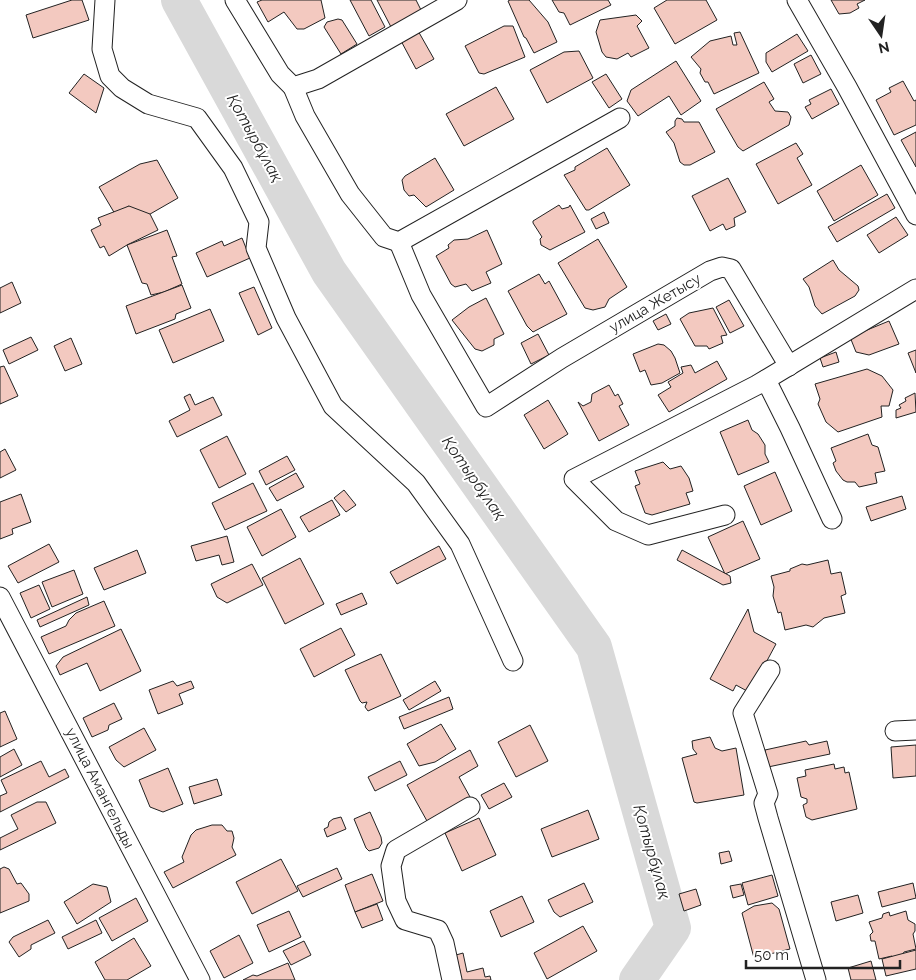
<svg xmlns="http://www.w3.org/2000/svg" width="916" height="980" viewBox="0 0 916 980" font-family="Raleway,sans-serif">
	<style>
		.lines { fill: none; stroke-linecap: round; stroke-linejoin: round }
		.river { stroke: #d9d9d9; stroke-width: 36 }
		.building { fill: #f3c9c0; stroke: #222 }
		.street-casing { stroke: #222; stroke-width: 21 }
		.street { stroke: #fff; stroke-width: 19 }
		.labels { text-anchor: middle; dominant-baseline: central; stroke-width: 4; stroke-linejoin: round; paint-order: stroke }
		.street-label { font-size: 15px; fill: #222; stroke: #fff }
		.water-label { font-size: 16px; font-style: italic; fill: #222; stroke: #fff }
	</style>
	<rect width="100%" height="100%" fill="#fff"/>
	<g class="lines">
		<polyline class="river" points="179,0 329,272 594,647 673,928 637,980"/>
	</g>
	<g class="building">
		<polygon points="72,0 82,0 89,20 33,38 26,15"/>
		<polygon points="262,0 321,0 325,18 304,29 297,29 284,12 268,22 257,2"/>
		<polygon points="350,0 371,0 385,27 369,36"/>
		<polygon points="377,0 416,0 422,12 391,27"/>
		<polygon points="510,0 529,0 548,22 557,42 534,53 526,38 524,37 508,1"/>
		<polygon points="552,0 608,0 611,5 570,25 564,13 559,12"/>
		<polygon points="667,0 706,0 717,20 675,44 654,8"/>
		<polygon points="831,0 865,0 857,4 859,8 850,13 839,14"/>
		<polygon points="636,15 642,21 637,26 649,48 631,57 628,53 617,59 606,57 602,52 596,32 600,20"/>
		<polygon points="338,19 342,20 357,44 341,54 324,27 327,22"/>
		<polygon points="504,26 513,26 525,57 484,74 479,73 465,46"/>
		<polygon points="417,29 434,59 416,69 400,39"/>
		<polygon points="740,32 759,73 714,94 708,82 705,82 700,73 701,69 691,57 710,41 731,36 733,45 737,45 734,33"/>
		<polygon points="797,34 808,51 772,72 766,62 766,53"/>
		<polygon points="579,51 593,78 547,103 530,70 564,52"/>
		<polygon points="811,55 821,74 803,83 794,64"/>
		<polygon points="676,61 701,101 681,115 669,96 638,116 627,101 631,90"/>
		<polygon points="84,74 104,88 96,113 69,93"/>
		<polygon points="606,74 622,99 609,108 592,82"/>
		<polygon points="903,81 914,101 916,100 916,125 894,135 876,100 891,92 889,88"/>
		<polygon points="764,82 774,99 769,102 775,111 788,112 791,117 789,125 743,151 738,147 716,109"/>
		<polygon points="496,87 514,119 464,146 446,114"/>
		<polygon points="831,89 839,104 812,119 805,107 811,104 809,100"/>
		<polygon points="677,118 682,119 684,122 699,122 715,152 690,165 684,165 680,162 674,143 666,132 675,126 675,121"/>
		<polygon points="916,132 916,167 901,140"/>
		<polygon points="796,143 803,154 797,158 812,185 778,204 756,164"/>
		<polygon points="607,148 630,185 589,210 586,210 564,175 575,170 575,167"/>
		<polygon points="435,158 454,190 426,207 414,195 409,196 404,190 402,180 405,176"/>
		<polygon points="157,160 178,198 138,221 129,206 115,214 99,187 140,164"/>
		<polygon points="861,165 878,195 834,221 817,191"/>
		<polygon points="728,178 746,212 734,218 735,226 726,230 723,224 710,231 692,196"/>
		<polygon points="887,194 895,208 837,242 828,227"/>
		<polygon points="559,205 562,209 569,207 570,205 585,232 550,250 541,245 540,239 542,237 533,223 533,221"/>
		<polygon points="129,206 150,214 158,230 127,245 109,256 104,246 100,248 91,230 101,225 98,218"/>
		<polygon points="604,212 609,223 596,229 591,219"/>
		<polygon points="896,217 908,235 879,253 867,235"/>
		<polygon points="167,230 177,256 172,257 182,284 164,292 151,295 147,284 142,283 127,245"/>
		<polygon points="487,230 502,264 486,272 491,283 472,291 466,284 455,287 451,284 436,256 449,248 448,245 454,240 468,239"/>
		<polygon points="242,238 250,258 207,277 196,253 222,241 224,246"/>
		<polygon points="598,239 627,287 609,299 605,307 593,310 585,308 558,263"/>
		<polygon points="833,260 839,270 858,286 859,290 855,296 822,314 815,306 809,287 803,279"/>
		<polygon points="539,274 545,284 549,281 567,314 533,332 527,326 508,291"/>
		<polygon points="12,282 21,303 0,313 0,288"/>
		<polygon points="182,285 191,308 176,314 175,319 136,334 126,306"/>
		<polygon points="254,287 272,328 258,335 239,293"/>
		<polygon points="486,298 504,334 494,339 494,345 482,351 475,349 452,320 469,307"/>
		<polygon points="729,300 744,326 730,333 716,307"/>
		<polygon points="713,308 727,335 721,336 723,343 709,349 707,346 695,346 680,319 689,313"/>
		<polygon points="210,309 224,341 173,363 159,330"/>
		<polygon points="666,314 671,324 658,330 653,321"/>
		<polygon points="889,321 899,344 869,355 856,352 850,337"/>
		<polygon points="538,334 549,355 531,364 521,343"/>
		<polygon points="31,337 38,350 9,364 3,350"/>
		<polygon points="71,338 82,364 65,371 54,346"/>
		<polygon points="658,344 664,345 671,351 675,358 680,373 662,383 651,385 645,370 640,372 633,354"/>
		<polygon points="916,350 916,373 908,353"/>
		<polygon points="836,352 839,362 823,367 820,358"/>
		<polygon points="717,361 727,379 669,412 658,395 671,387 668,382 683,373 681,367 691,365 695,373"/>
		<polygon points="4,366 18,396 0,404 0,367"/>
		<polygon points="867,369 882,376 893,390 889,406 881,406 882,417 838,432 826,422 818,404 820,399 815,384"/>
		<polygon points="609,385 615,396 618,394 623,404 619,406 629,425 599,441 578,402 583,406 591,402 592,394"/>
		<polygon points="915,393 916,412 896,418 896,410 901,408 899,405 906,401 905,398"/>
		<polygon points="190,394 195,405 213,397 222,415 177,437 169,421 190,410 184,397"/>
		<polygon points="548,400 568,434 544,449 524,415"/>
		<polygon points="748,420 752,430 758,434 765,445 765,454 769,462 738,475 720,432"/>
		<polygon points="868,434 872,445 878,447 885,471 875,473 877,483 859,487 855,482 847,482 843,480 836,471 833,463 836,461 831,448"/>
		<polygon points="227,436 246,474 219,488 200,450"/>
		<polygon points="5,449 16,470 0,478 0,452"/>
		<polygon points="287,456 295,470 266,485 259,471"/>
		<polygon points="663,462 670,469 681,466 689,478 693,491 686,493 690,504 652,515 645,513 635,486 640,484 635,471"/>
		<polygon points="775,472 792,511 761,525 744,486"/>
		<polygon points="296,473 304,487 277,501 269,488"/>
		<polygon points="253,483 267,511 225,530 212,503"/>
		<polygon points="344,490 356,505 346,512 334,498"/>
		<polygon points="21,494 31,522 12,529 13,534 0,539 0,502"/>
		<polygon points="902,496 906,509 871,521 866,507"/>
		<polygon points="332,500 340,515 309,532 300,517"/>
		<polygon points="281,509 296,537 262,556 247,527"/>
		<polygon points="743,521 760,559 725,574 708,537"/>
		<polygon points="227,536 234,562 222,565 219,555 196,561 191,546"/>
		<polygon points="49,544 59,562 18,583 8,566"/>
		<polygon points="439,546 446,559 397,584 390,572"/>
		<polygon points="137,550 146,573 104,590 94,568"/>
		<polygon points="682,550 730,576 731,583 723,585 677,560"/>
		<polygon points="300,558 324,604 285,624 262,578"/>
		<polygon points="828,560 831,574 841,572 846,594 841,596 845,613 824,618 813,627 806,625 785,630 781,612 778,613 773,596 774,587 771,576 790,571 790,569 802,564 807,565"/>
		<polygon points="252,564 263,585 227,603 217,597 211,584"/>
		<polygon points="74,570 83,594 52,607 42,582"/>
		<polygon points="39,585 50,609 31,618 20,593"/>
		<polygon points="362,593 367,604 341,615 336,604"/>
		<polygon points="87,597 89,605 40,627 37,620"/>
		<polygon points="104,601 115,626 49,654 41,637 66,626 69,620 76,613"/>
		<polygon points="748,609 754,632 776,644 755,683 747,691 736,685 733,691 710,679"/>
		<polygon points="341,628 355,655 314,677 300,649"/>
		<polygon points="121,629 141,671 100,691 87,663 60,675 56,666 63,657"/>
		<polygon points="381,654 401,696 368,711 365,707 367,702 362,703 360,701 345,670"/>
		<polygon points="173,681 177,686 191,681 194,688 179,694 183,704 158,714 149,690"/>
		<polygon points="435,681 441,691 409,710 403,700"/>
		<polygon points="449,697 453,709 404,729 399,717"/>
		<polygon points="114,703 122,719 109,725 108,730 92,737 83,718"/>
		<polygon points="5,711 17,739 0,747 0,713"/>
		<polygon points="441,724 456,749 435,762 419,766 407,744"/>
		<polygon points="530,725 548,761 516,777 498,742"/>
		<polygon points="144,728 156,750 124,767 116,760 109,747"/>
		<polygon points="710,737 715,748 722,751 736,748 744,795 697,803 694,802 682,758 697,754 693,749 692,741"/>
		<polygon points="806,741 809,745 827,741 830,754 768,767 765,750"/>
		<polygon points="916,745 916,776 893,778 891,747"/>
		<polygon points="14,749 22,765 0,777 0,757"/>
		<polygon points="470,750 478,766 459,777 470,797 427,821 407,785"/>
		<polygon points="41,761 49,777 65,769 69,777 0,812 0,796 7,793 1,780"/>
		<polygon points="400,761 407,775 375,791 368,777"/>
		<polygon points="834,764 835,769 844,767 845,773 849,772 857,809 812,820 806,817 803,805 807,803 807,799 801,797 797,778 806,776 805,770"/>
		<polygon points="168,768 183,804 163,812 150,807 139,780"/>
		<polygon points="217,779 222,795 194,804 189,787"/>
		<polygon points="504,783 512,797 489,809 481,795"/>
		<polygon points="37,802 46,802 56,823 0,850 0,838 18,829 11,815"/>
		<polygon points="588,810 599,839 552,857 541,829"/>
		<polygon points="370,812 381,837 382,843 379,848 369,851 366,848 354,819"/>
		<polygon points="341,817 346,829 327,837 324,829 328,827 329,822 333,819"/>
		<polygon points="479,818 496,855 462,871 445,833"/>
		<polygon points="212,825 222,825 227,831 232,831 234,838 232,847 236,855 173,888 164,872 184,862 182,857 191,835 196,830"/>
		<polygon points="729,851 732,861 721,864 719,853"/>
		<polygon points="281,859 298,891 252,914 236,882"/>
		<polygon points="4,867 9,869 17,884 21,883 29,894 29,901 0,913 0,869"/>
		<polygon points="337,868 342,879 303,897 297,886"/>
		<polygon points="372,874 383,901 355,912 345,885"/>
		<polygon points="772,875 778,896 748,905 742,883"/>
		<polygon points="584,883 593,902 560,917 554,912 548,900"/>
		<polygon points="913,883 916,898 882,907 878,892"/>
		<polygon points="93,884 107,887 111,902 77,924 64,902"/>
		<polygon points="741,884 744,895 733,898 730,886"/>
		<polygon points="696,889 701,905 684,911 679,894"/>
		<polygon points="858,895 863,913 836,921 831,902"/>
		<polygon points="522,896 534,922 501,937 490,911"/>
		<polygon points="136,898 148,921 112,941 99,918"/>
		<polygon points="772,903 779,909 790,949 754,958 742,913 754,906"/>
		<polygon points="377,904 383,920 362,928 355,912"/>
		<polygon points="289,911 301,937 269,952 257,925"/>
		<polygon points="906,911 908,920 915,924 915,931 913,934 916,949 904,952 900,959 893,958 892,956 879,959 875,941 871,941 870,935 873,932 869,922 882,918 883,914 889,912 890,916"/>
		<polygon points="48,920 55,933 31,945 31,949 19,957 9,942 13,937"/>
		<polygon points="96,920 102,933 68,949 62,937"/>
		<polygon points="583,926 597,951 547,979 534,953"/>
		<polygon points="239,935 253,963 224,978 210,951"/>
		<polygon points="134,938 151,966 127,980 105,980 95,962"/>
		<polygon points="304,941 311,955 291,965 283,951"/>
		<polygon points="916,950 916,969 886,976 882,959"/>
		<polygon points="463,953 467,972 483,968 485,977 490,976 491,980 459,980 458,974 460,971 456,955"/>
		<polygon points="871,961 876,980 851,980 848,968"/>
		<polygon points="288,963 295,980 243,980 253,975 257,976"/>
	</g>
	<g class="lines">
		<defs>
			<g id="street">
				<polyline points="105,0 102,49 110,76 122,88 148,104 197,118 233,168 259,222 256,248 286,318 333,406 416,483 460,544 513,661"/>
				<polyline points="235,0 280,74 293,87 318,79 457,0"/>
				<polyline points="797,0 847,87 916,215"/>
				<polyline points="293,87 305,116 350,194 384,237 399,242 620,118"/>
				<polyline points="399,242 421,295 486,407 562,358 710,271 722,267 731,269 789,366"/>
				<polyline points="766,380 790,428 832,519"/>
				<polyline points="725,515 648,535 616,521 574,479 757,385 916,289"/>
				<polyline points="0,597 200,980"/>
				<polyline points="770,670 743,713 768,794 764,803 768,818 816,980"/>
				<polyline points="895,731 916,730"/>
				<polyline points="452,980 444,943 438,930 405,920 396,901 391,866 396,850 470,807"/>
			</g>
		</defs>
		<use href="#street" class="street-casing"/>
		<use href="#street" class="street"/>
	</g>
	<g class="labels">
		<g class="street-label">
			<text transform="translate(655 303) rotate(-30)">улица Жетысу</text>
			<text transform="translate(100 788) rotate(63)">улица Амангельды</text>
		</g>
		<g class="water-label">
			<text transform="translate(255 138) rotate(61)">Қотырбұлақ</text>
			<text transform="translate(474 478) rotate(55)">Қотырбұлақ</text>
			<text transform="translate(652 852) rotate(74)">Қотырбұлақ</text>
		</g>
	</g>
	<g transform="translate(881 35) rotate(167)" stroke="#ffffff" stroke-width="4" paint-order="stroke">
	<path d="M0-4L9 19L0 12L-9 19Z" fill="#222222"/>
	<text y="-8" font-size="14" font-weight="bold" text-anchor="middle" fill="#222222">N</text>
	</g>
	<path d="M746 960v8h154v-8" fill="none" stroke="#222222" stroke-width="2.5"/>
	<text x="754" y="960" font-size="15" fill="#222222" stroke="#ffffff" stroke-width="4" paint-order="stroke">50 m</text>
</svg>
